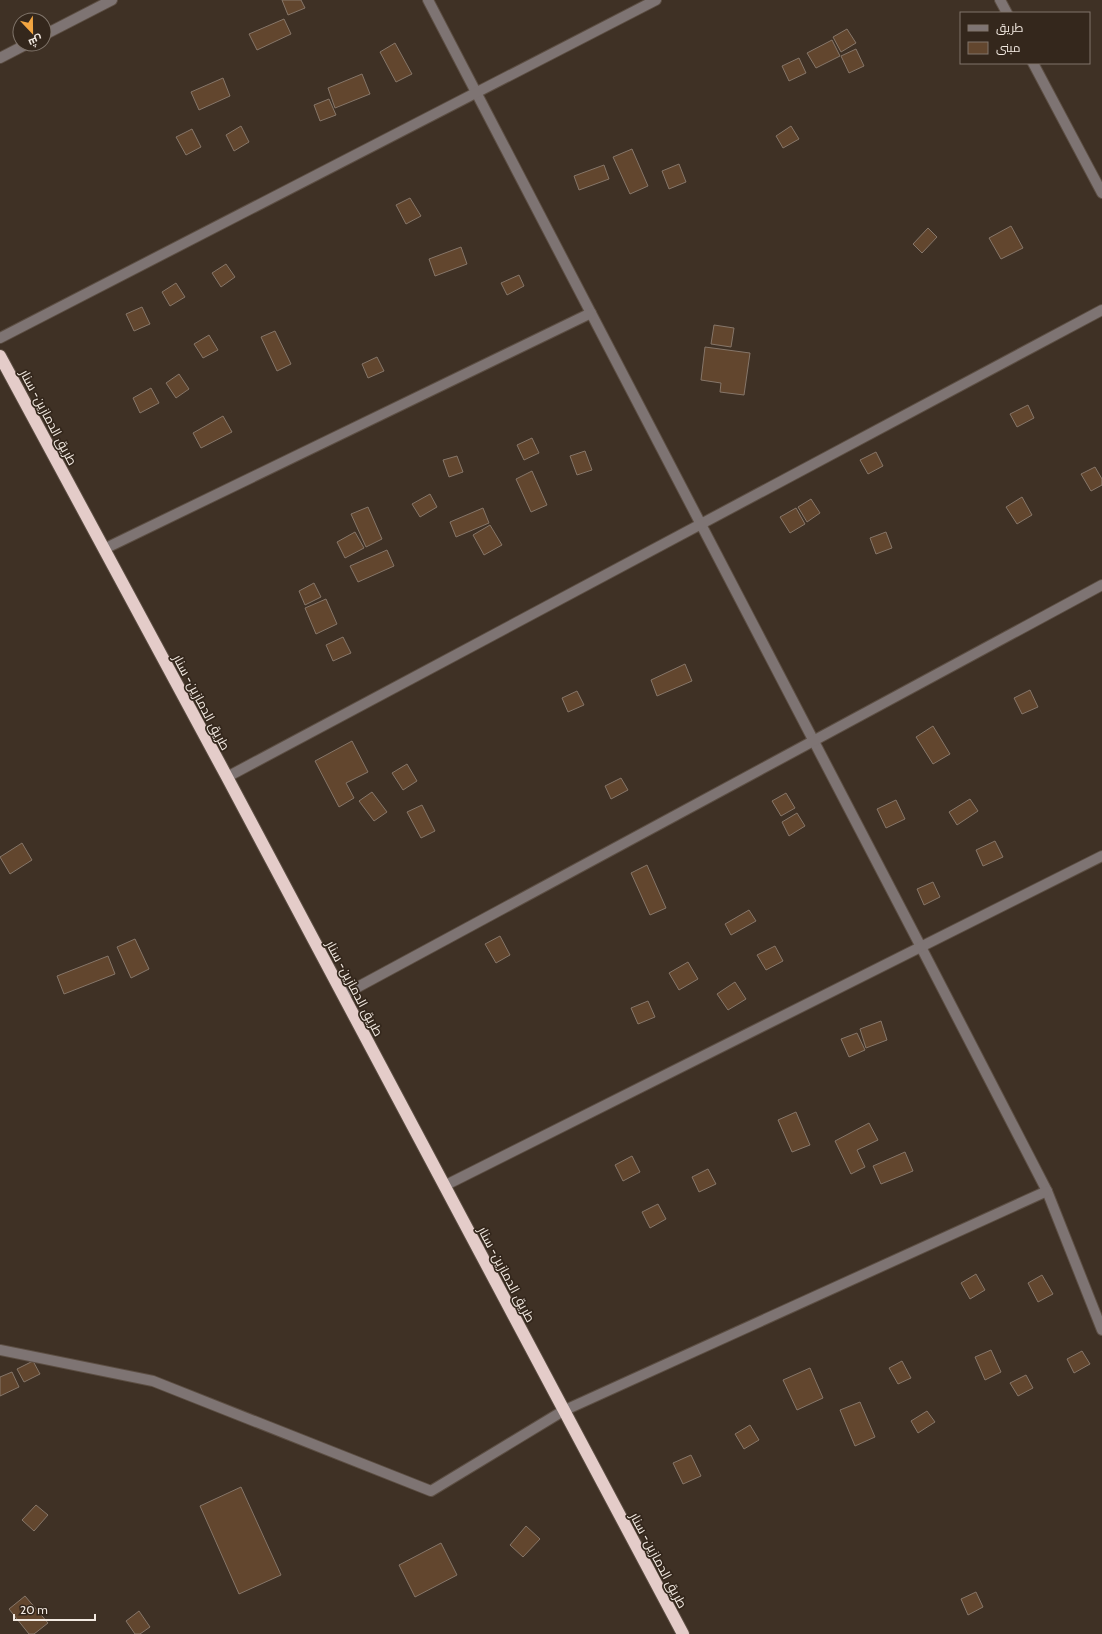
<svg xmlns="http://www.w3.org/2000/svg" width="1102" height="1634" viewBox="0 0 1102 1634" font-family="Cabin,Cairo,sans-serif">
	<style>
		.building { fill: #62462e; stroke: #867669 }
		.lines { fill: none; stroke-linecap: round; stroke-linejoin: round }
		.minor-casing { stroke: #5c4e43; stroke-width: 12 }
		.highway-casing { stroke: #5c4e43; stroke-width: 14 }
		.minor { stroke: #7e7473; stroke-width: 10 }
		.highway { stroke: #e4ccc9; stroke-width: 12 }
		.labels { text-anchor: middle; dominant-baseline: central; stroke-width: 3.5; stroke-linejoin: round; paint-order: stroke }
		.street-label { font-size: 13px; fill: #f2e9e1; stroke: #34271c }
	</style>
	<rect width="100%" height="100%" fill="#3f3125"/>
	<g class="building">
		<polygon points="282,0 301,0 305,8 288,15"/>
		<polygon points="284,19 291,34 257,50 249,34"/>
		<polygon points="847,29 856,43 841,52 833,37"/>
		<polygon points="832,40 840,56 816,68 807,53"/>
		<polygon points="395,43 412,74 396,82 380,52"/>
		<polygon points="856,49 864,66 849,73 841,56"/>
		<polygon points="799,58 806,73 789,81 782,66"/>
		<polygon points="362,74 370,94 335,108 328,88"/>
		<polygon points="223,78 230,96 199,110 191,92"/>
		<polygon points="329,99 336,115 320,121 314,105"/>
		<polygon points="241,126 249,142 234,151 226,135"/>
		<polygon points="791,126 799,139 783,148 776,136"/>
		<polygon points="192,129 201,147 186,155 176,137"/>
		<polygon points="632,149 648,186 630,194 613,157"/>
		<polygon points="679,164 686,182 669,189 662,171"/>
		<polygon points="604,165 609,179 579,190 574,176"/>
		<polygon points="410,198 421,216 406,224 396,205"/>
		<polygon points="1011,226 1023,248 1001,259 989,238"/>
		<polygon points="928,228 937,237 922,253 913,244"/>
		<polygon points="461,247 467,264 435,276 429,259"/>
		<polygon points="226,264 235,277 221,287 212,273"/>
		<polygon points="519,275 524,286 507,295 501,283"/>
		<polygon points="176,283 185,297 170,306 162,292"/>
		<polygon points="142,307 150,324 134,331 126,314"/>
		<polygon points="714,325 734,328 731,347 711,344"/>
		<polygon points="275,331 291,364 277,371 261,337"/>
		<polygon points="209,335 218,350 203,358 194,344"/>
		<polygon points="705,347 750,353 744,395 720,392 721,383 701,380"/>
		<polygon points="377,357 384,371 368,378 362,364"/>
		<polygon points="179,374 189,389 176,398 166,383"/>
		<polygon points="151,388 159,403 140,413 133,398"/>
		<polygon points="1028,405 1034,418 1017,427 1010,414"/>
		<polygon points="223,416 232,432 201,448 193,433"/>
		<polygon points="532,438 539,453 524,460 517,445"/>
		<polygon points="585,451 592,470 577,475 570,456"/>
		<polygon points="876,452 883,466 868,474 860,460"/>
		<polygon points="457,456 463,472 449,477 443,460"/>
		<polygon points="1095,467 1102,479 1102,485 1091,491 1081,474"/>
		<polygon points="532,471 547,505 531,512 516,479"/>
		<polygon points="430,494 437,507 420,517 412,504"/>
		<polygon points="1022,497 1032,515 1017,524 1006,507"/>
		<polygon points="811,499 820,513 807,522 798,507"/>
		<polygon points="368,507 382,539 366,547 351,514"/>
		<polygon points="483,508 489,523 456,537 450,522"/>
		<polygon points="796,508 805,524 790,533 780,517"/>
		<polygon points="490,525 502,545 484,555 473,535"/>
		<polygon points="355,532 364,548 345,558 337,542"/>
		<polygon points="886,532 892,548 876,554 870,538"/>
		<polygon points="387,550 394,566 358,582 350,566"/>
		<polygon points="314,583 321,597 305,605 299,591"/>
		<polygon points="326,599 337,624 316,634 305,608"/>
		<polygon points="343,637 351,653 333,661 326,645"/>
		<polygon points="685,664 692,681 657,696 651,680"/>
		<polygon points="1030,690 1038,707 1022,714 1014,698"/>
		<polygon points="577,691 584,705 568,712 562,698"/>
		<polygon points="933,726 950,754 933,764 916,737"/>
		<polygon points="352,741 368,772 346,783 354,798 339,807 315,761"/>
		<polygon points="407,764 417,781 403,790 392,773"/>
		<polygon points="621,778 628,790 611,799 605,786"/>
		<polygon points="372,792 387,812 374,821 359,801"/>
		<polygon points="786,793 795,808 781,816 772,801"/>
		<polygon points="970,799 978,811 957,825 949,812"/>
		<polygon points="896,800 905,819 886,828 877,809"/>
		<polygon points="422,805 435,831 421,838 407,812"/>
		<polygon points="797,813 805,826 789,836 782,822"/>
		<polygon points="995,841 1003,857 983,866 976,850"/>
		<polygon points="22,843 32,860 10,874 0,857"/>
		<polygon points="647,865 666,908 650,915 631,873"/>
		<polygon points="933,882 940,897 924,905 917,889"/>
		<polygon points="749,910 756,921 731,935 725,924"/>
		<polygon points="500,936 510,955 496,963 485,944"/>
		<polygon points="135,939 149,969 131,978 117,947"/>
		<polygon points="775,946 783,961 766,970 757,955"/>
		<polygon points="108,956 115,974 64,994 57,976"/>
		<polygon points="688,962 698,979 679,990 669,973"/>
		<polygon points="735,982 746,999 728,1010 717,994"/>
		<polygon points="648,1001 655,1017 638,1024 631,1008"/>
		<polygon points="881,1021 887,1040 866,1048 860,1029"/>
		<polygon points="857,1033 865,1050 849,1057 841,1039"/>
		<polygon points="796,1112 810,1145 792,1152 778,1120"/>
		<polygon points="869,1123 878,1140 857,1150 865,1167 851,1174 835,1141"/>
		<polygon points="905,1152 913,1171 881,1184 873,1166"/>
		<polygon points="632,1156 640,1172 623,1181 615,1165"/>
		<polygon points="708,1169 716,1184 699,1192 692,1177"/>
		<polygon points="658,1204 666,1219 650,1228 642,1212"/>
		<polygon points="976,1274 985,1290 970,1299 961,1283"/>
		<polygon points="1042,1275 1053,1294 1038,1302 1028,1283"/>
		<polygon points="991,1350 1001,1372 985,1380 975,1357"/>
		<polygon points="1082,1351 1090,1364 1074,1373 1067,1359"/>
		<polygon points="33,1361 40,1374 24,1382 17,1369"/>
		<polygon points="902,1361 911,1378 898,1384 889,1368"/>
		<polygon points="810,1368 823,1398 797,1410 783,1380"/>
		<polygon points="12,1372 19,1387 0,1396 0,1377"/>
		<polygon points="1026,1375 1033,1388 1018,1396 1010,1383"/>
		<polygon points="860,1402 875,1437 855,1446 840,1410"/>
		<polygon points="927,1411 935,1422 918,1433 911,1421"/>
		<polygon points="750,1425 759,1440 744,1449 735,1434"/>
		<polygon points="691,1455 701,1476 683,1484 673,1463"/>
		<polygon points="241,1487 281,1575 239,1594 200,1506"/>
		<polygon points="36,1505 48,1515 34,1531 22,1520"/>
		<polygon points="526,1526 540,1539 523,1557 510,1545"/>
		<polygon points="441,1543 457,1575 415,1597 399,1565"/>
		<polygon points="976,1592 983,1607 968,1615 961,1599"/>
		<polygon points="25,1596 48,1623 34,1634 29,1634 9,1609"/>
		<polygon points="139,1611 150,1627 140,1634 135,1634 126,1621"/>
	</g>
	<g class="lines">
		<defs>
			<g id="minor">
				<polyline points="428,0 921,947 1047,1191 1102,1330"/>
				<polyline points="1000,0 1007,13"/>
				<polyline points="44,35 112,0"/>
				<polyline points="0,58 27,44"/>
				<polyline points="1033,63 1102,193"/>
				<polyline points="0,338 656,0"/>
				<polyline points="104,549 591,313"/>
				<polyline points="227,777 1102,310"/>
				<polyline points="343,995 1102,585"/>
				<polyline points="444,1186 1102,856"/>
				<polyline points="0,1350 153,1381 431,1491 563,1411 1047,1191"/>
			</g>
			<polyline id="highway" points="0,356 227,777 683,1634"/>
		</defs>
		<use href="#minor" class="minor-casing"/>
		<use href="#highway" class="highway-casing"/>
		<use href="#minor" class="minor"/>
		<use href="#highway" class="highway"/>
	</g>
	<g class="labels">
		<g class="street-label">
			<text transform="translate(49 417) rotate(62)">طريق الدمازين- سنار</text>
			<text transform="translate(202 702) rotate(62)">طريق الدمازين- سنار</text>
			<text transform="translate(355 988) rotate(62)">طريق الدمازين- سنار</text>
			<text transform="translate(507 1274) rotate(62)">طريق الدمازين- سنار</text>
			<text transform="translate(659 1560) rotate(62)">طريق الدمازين- سنار</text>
		</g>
	</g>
	<rect x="960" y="12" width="130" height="52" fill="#34271c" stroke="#80756b"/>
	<rect x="968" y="25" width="20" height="6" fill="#7e7473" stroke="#80756b"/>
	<text x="996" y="32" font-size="12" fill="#f2e9e1">طريق</text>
	<rect x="968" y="42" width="20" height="12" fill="#62462e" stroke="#80756b"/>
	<text x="996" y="52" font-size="12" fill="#f2e9e1">مبنى</text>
	<g transform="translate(32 32) rotate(158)"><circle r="19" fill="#34271c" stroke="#80756b"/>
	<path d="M0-3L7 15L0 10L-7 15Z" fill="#f2a541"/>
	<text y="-6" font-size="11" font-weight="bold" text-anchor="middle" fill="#f2e9e1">ش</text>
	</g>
	<path d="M14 1614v6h81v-6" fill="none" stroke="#f2e9e1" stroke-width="2"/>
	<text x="20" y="1614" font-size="12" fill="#f2e9e1" stroke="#34271c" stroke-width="3" paint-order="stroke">20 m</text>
</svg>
